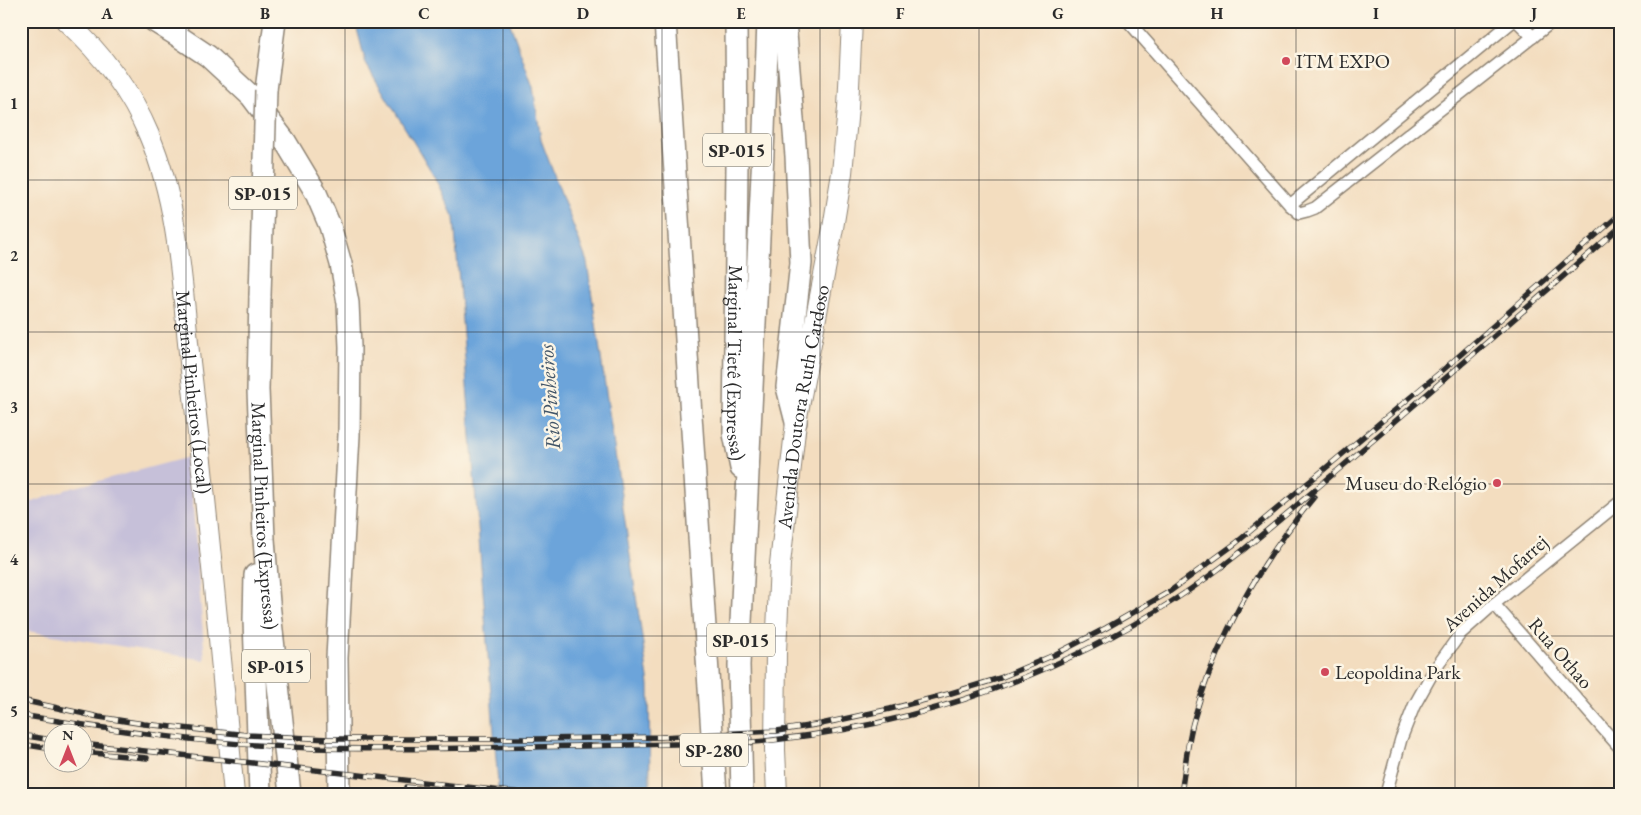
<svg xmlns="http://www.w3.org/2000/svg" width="1641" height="815" viewBox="0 0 1641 815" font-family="'EB Garamond',serif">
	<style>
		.industrial { fill: #c6c0d9 }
		.water { fill: #6ca4da; stroke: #4c6882 }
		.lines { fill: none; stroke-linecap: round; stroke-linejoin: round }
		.minor-casing { stroke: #8f8475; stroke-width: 14 }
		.trunk-casing { stroke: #8f8475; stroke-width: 22 }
		.motorway-casing { stroke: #8f8475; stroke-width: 24 }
		.minor { stroke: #fff; stroke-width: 11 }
		.trunk { stroke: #fff; stroke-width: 20 }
		.motorway { stroke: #fff; stroke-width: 21 }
		.rail-casing { stroke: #2b2b2b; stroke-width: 5.5 }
		.rail { stroke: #fcf5e5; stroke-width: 4; stroke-dasharray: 11; stroke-linecap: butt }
		.motorway-bridge-casing { stroke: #8f8475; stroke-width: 24; stroke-linecap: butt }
		.motorway-bridge { stroke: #fff; stroke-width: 21 }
		.grid { fill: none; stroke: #2b2b2b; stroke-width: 1; stroke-opacity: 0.55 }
		.poi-dot { fill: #d1495b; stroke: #fcf5e5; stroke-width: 2 }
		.labels { text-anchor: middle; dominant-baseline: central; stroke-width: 5; stroke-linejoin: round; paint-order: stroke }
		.shield { fill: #fcf5e5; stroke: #6a6863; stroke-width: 1 }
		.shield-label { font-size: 19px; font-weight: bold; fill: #2b2b2b }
		.poi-label { font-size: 20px; fill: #2b2b2b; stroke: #fcf5e5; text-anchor: start }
		.street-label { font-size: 20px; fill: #2b2b2b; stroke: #fcf5e5 }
		.water-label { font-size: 21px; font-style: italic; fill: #425568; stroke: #fcf5e5 }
		.neatline { fill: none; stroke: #2b2b2b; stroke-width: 2 }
		.grid-label { font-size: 16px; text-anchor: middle; font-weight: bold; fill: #2b2b2b }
	</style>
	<rect width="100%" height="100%" fill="#fcf5e5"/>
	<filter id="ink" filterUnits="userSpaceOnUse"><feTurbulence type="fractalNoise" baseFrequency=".02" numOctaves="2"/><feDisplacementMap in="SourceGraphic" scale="10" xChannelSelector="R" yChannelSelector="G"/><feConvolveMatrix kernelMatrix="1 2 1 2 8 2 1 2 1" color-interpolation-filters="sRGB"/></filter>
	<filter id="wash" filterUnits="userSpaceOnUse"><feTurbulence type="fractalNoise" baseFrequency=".0096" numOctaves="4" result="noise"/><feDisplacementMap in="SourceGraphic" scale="20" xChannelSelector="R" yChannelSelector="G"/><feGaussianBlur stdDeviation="1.12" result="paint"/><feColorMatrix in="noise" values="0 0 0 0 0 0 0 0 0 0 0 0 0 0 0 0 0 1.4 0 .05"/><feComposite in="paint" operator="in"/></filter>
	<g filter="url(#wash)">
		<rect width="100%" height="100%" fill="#f3ddbf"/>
		<polygon class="industrial" points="189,457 205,660 21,630 21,499 33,502 68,489"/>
		<polygon class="water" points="355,21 509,21 533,87 541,140 587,262 649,685 650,794 497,794 498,784 454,218 433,174 366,64"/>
	</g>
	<g filter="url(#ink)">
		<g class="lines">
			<defs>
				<g id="minor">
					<polyline points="1128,21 1290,205"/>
					<polyline points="1513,21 1290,205 1299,213 1307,211 1315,208 1553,21"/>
					<polyline points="1517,21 1533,37"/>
					<polyline points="1494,604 1620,748"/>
					<polyline points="1386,794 1401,739 1414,706 1433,672 1460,634 1494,604 1620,502"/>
				</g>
				<g id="trunk">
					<path id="s1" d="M66,21C101,53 131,92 149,135C179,205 182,287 190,362C207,506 220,650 234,794"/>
					<path id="s2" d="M777,794L775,750L776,652L780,564L796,422L833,228L842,173L848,108L852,21"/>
				</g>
				<g id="motorway">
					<polyline points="154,21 175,34 208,56 251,96 285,141 315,191 330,226 341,264 348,303 350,347 349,435 337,658 339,794"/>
					<polyline points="665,21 716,794"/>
					<path id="s3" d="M736,21L737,164L734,434L741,468"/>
					<polyline points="785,21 796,156 801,263 787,387 796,422"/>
					<polyline points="266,90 275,21"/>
					<path id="s4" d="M260,296L258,390L264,539L269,603L290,794"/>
					<polyline points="255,575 254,620 260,794"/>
					<polyline points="742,794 739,665 764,131 768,21"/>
				</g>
			</defs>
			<use href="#minor" class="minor-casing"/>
			<use href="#trunk" class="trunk-casing"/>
			<use href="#motorway" class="motorway-casing"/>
			<use href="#minor" class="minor"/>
			<use href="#trunk" class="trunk"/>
			<use href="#motorway" class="motorway"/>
			<defs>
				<g id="rail">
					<polyline points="21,700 99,717 144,724 248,735 329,739 536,739 661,737 777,731 821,724 890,709 948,694 1000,678 1054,655 1106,628 1169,592 1236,543 1443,370 1620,214"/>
					<path d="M21,715C118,731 214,745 312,748C385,750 460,748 533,747C581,746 628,745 675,744C710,744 746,744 781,739C921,723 1052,677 1171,602C1233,563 1288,512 1344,465C1437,386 1528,307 1620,227"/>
					<polyline points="21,735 52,740"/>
					<polyline points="21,744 52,749"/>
					<polyline points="82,744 530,794"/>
					<polyline points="82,752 147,758"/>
					<polyline points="406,787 463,794"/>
					<path d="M1181,794C1185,769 1187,743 1194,719C1217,637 1260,563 1314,497"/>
				</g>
			</defs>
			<use href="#rail" class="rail-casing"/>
			<use href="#rail" class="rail"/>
			<defs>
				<polyline id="motorway-bridge" points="260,296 266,90"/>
			</defs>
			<use href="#motorway-bridge" class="motorway-bridge-casing"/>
			<use href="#motorway-bridge" class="motorway-bridge"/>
		</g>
	</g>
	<path class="grid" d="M186,21V794M345,21V794M503,21V794M662,21V794M820,21V794M979,21V794M1138,21V794M1296,21V794M1455,21V794M21,180H1620M21,332H1620M21,484H1620M21,636H1620"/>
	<g class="poi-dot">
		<circle cx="1286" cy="61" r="5"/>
		<circle cx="1497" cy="483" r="5"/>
		<circle cx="1325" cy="672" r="5"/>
	</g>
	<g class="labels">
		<g class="shield">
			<rect x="703" y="133.5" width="68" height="33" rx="4"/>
			<rect x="229" y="176.5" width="68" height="33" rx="4"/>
			<rect x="707" y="623.5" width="68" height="33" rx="4"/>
			<rect x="242" y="649.5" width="68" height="33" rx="4"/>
			<rect x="680" y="733.5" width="68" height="33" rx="4"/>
		</g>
		<g class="shield-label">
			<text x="737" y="150">SP-015</text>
			<text x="263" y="193">SP-015</text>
			<text x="741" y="640">SP-015</text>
			<text x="276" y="666">SP-015</text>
			<text x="714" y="750">SP-280</text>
		</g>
		<g class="poi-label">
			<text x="1296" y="61">ITM EXPO</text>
			<text x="1487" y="483" text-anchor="end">Museu do Relógio</text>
			<text x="1335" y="672">Leopoldina Park</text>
		</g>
		<g class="street-label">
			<text stroke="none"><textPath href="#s3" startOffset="342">Marginal Tietê (Expressa)</textPath></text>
			<text stroke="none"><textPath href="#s1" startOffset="404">Marginal Pinheiros (Local)</textPath></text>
			<text stroke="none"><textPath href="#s2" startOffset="389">Avenida Doutora Ruth Cardoso</textPath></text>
			<text stroke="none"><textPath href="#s4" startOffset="220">Marginal Pinheiros (Expressa)</textPath></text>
			<text transform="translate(1495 583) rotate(-42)">Avenida Mofarrej</text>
			<text transform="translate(1561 653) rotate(49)">Rua Othao</text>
		</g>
		<g class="water-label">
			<text transform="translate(549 397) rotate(-94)">Rio Pinheiros</text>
		</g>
	</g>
	<rect width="1641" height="815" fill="none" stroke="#fcf5e5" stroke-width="55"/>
	<g transform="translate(68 748)"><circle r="24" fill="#fcf5e5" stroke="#a8a49b"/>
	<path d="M0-4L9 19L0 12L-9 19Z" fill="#d1495b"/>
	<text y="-8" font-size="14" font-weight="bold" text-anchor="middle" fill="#2b2b2b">N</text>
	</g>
	<rect x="28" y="28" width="1586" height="760" class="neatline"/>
	<g class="grid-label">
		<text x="107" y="19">A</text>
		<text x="265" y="19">B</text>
		<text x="424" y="19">C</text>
		<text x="583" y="19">D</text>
		<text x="741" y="19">E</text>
		<text x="900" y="19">F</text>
		<text x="1058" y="19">G</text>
		<text x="1217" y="19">H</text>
		<text x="1376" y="19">I</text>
		<text x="1534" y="19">J</text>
		<text x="14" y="109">1</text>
		<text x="14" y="261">2</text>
		<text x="14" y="413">3</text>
		<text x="14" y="565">4</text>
		<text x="14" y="717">5</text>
	</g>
</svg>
